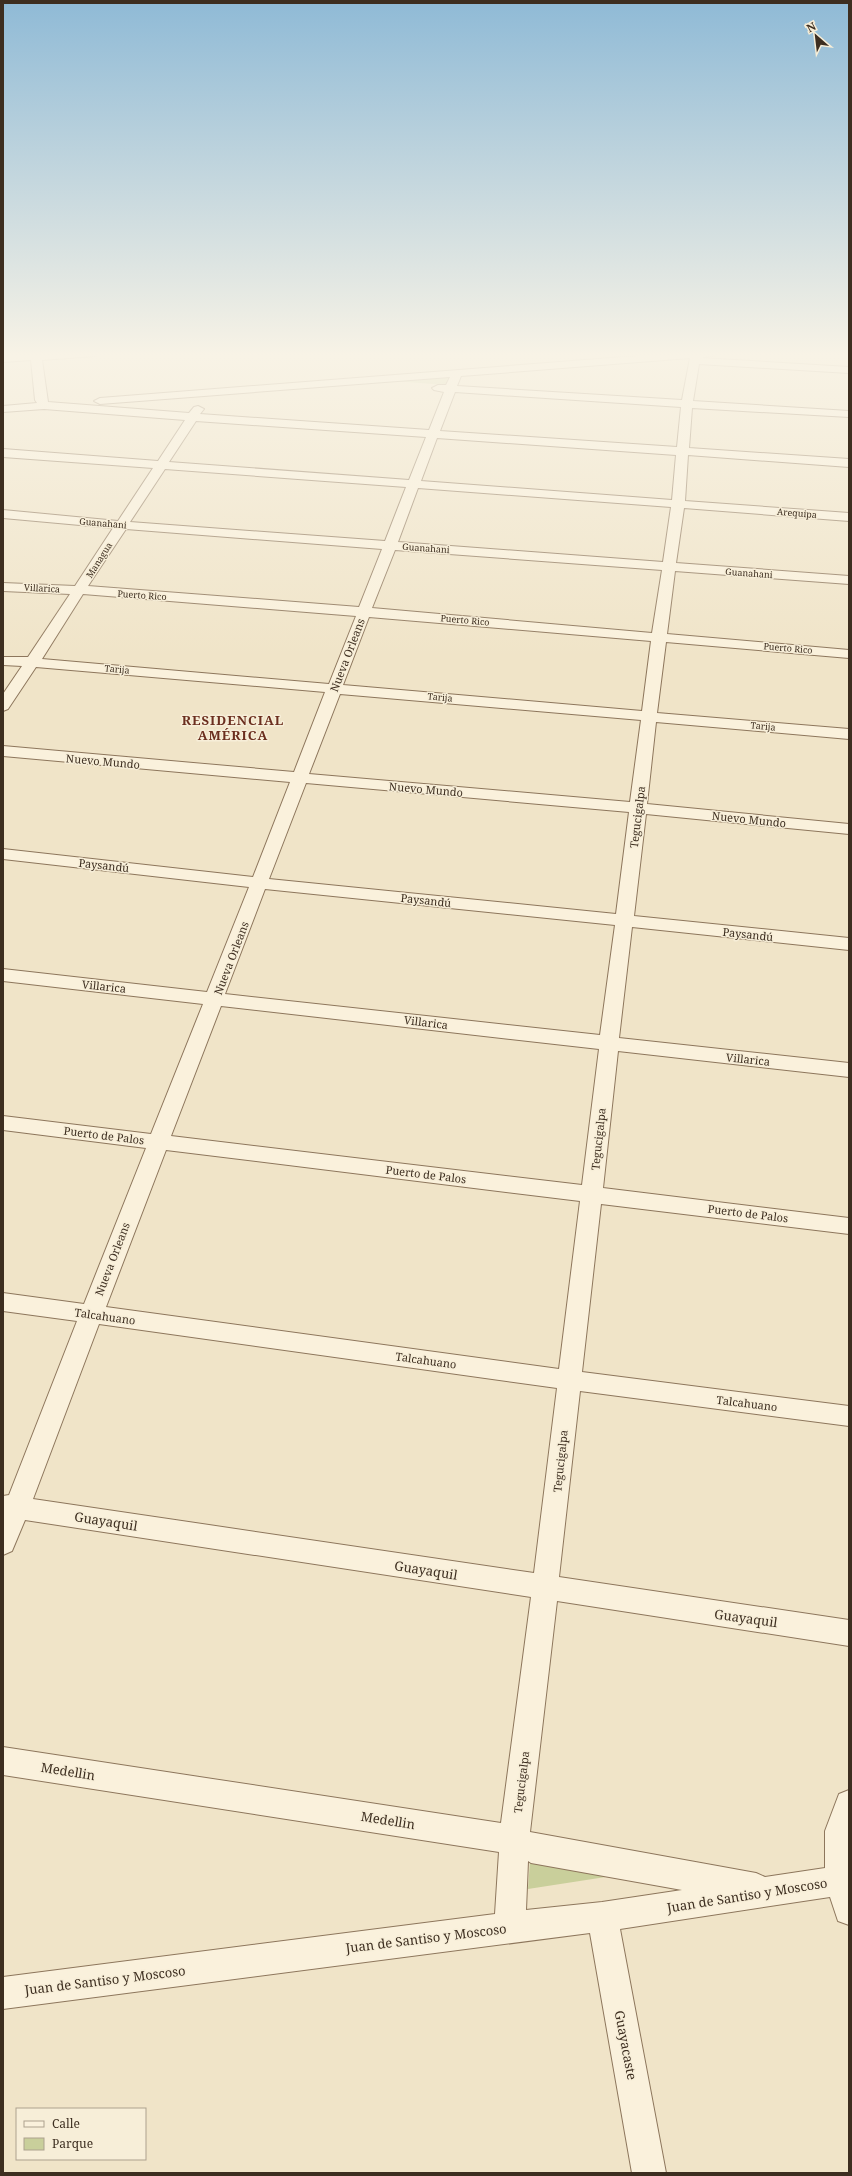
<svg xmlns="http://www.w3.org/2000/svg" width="852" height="2176" viewBox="0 0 852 2176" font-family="'Noto Serif',serif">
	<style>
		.green { fill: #c9cf9b }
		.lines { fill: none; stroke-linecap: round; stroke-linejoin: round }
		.street-casing { stroke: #8d765c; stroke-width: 2 }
		.street { fill: #faf1dc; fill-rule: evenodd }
		.labels { text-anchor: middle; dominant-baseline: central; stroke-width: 3; stroke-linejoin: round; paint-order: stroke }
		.far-street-label { font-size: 9px; fill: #3d2e20; stroke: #f7eed8 }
		.street-label { font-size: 11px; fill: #3d2e20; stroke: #f7eed8 }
		.far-district-label { font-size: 13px; font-weight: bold; letter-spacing: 1px; fill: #6b2e1e; stroke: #f7eed8 }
		.near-street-label { font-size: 13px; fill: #3d2e20; stroke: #f7eed8 }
	</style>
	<rect width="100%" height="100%" fill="#f0e4c8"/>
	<g class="green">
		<polygon points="448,378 445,385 395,381"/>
		<polygon points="531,1848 638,1872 528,1889"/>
	</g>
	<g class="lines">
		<defs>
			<path id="street" d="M31,353H100L95,356L42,360L48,402L189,413L194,407L198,406L204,409L200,414L429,430L444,392L434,390L432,388L438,385H446L450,377L100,404L94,401L100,398L675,353H715L714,355L701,358L849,367V373L699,364L693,401L849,411V417L692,408L689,448L849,459V467L688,455L685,501L849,513V521L684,508L676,563L849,576V584L675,571L667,634L849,650V658L666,642L657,713L849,729V739L656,722L647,804L849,824V834L646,814L634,916L849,938V950L632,927L619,1038L849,1063V1077L618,1051L603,1188L849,1218V1234L601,1204L582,1372L849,1406V1426L580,1391L559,1577L849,1620V1646L557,1601L530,1832L756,1873L765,1877L825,1868V1831L839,1794L849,1790V1925L838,1921L830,1897L620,1929L666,2173H632L590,1933L3,2009V1977L495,1914L499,1852L3,1775V1747L501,1823L531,1597L25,1520L12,1551L3,1555V1496L9,1495L77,1321L3,1311V1293L84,1304L146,1148L3,1130V1116L151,1134L203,1004L3,981V969L207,992L249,887L3,859V849L253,877L290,782L3,756V746L294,772L325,692L36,667L8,709L3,711V694L22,666L3,665V657H28L70,594L3,591V583L75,586L113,528L3,518V510L118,521L153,468L3,457V449L158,461L185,420L44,409L3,412V406L37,403L35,400L31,360L3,362V356ZM690,358L682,400L457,386L461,376ZM455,392L681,407L677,447L440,431ZM196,421L426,437L409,480L169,462ZM437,438L676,455L672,500L421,481ZM165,469L406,487L385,541L130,522ZM418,488L671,507L663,562L398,542ZM126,529L382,549L359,607L88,586ZM395,550L662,570L652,633L372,608ZM83,594L356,616L329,684L42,659ZM369,617L651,641L642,711L343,685ZM340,694L641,720L630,802L309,774ZM306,783L629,812L616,914L269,879ZM265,889L615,925L600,1035L225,994ZM221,1006L599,1049L582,1185L171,1136ZM166,1150L580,1201L559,1369L106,1307ZM99,1324L557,1388L534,1573L33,1499ZM528,1861L531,1863L682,1890L602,1902L526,1910Z"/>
		</defs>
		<use href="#street" class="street-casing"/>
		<use href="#street" class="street"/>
	</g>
	<linearGradient id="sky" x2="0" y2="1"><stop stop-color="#8fbad6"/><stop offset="0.54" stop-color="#f8f3e6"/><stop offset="1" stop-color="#f8f3e6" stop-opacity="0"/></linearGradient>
	<rect width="852" height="657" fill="url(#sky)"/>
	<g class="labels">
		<g class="far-street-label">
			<text transform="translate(797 513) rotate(5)">Arequipa</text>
			<text transform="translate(103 523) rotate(5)">Guanahani</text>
			<text transform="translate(426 548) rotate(4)">Guanahani</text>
			<text transform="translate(99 560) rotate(-58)">Managua</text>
			<text transform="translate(749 573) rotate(4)">Guanahani</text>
			<text transform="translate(42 588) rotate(3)">Villarica</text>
			<text transform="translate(142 595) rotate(4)">Puerto Rico</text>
			<text transform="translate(465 620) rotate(5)">Puerto Rico</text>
			<text transform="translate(788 648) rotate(5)">Puerto Rico</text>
			<text transform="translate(117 669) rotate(5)">Tarija</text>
			<text transform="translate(440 697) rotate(5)">Tarija</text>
			<text transform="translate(763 726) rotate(5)">Tarija</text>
		</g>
		<g class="street-label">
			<text transform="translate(347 655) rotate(-69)">Nueva Orleans</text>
			<text transform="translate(103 761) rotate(5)">Nuevo Mundo</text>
			<text transform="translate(426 789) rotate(5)">Nuevo Mundo</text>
			<text transform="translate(637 817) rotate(-83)">Tegucigalpa</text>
			<text transform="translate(749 819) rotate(6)">Nuevo Mundo</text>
			<text transform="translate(104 865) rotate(6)">Paysandú</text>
			<text transform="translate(426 900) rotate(6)">Paysandú</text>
			<text transform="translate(748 934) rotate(6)">Paysandú</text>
			<text transform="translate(231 958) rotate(-69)">Nueva Orleans</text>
			<text transform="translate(104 986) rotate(6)">Villarica</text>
			<text transform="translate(426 1022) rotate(7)">Villarica</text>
			<text transform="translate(748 1059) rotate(6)">Villarica</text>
			<text transform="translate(104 1135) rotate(7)">Puerto de Palos</text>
			<text transform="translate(598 1139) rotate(-84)">Tegucigalpa</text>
			<text transform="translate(426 1174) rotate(7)">Puerto de Palos</text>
			<text transform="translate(748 1213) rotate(7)">Puerto de Palos</text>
			<text transform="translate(112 1259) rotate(-69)">Nueva Orleans</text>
			<text transform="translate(105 1316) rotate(8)">Talcahuano</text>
			<text transform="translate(426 1360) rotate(8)">Talcahuano</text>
			<text transform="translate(747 1403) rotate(7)">Talcahuano</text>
			<text transform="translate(560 1461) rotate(-84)">Tegucigalpa</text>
			<text transform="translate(521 1782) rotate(-83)">Tegucigalpa</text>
		</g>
		<g class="far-district-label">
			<text x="233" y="720">RESIDENCIAL<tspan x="233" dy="15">AMÉRICA</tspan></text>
		</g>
		<g class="near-street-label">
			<text transform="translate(106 1521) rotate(9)">Guayaquil</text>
			<text transform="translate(426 1570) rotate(9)">Guayaquil</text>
			<text transform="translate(746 1618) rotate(8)">Guayaquil</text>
			<text transform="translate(68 1771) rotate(9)">Medellin</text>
			<text transform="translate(388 1820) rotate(9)">Medellin</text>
			<text transform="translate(747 1895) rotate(-9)">Juan de Santiso y Moscoso</text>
			<text transform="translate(426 1938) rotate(-7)">Juan de Santiso y Moscoso</text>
			<text transform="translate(105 1980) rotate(-7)">Juan de Santiso y Moscoso</text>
			<text transform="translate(626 2045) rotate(79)">Guayacaste</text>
		</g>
	</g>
	<rect width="852" height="2176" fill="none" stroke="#3d2e20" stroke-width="8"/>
	<rect x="16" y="2108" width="130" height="52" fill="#f7eed8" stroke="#ada18e"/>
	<rect x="24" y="2121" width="20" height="6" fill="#faf1dc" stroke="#ada18e"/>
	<text x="52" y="2128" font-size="12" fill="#3d2e20">Calle</text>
	<rect x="24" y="2138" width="20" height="12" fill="#c9cf9b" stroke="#ada18e"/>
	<text x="52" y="2148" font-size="12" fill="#3d2e20">Parque</text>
	<g transform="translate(816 36) rotate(332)" stroke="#f7eed8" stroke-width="3" paint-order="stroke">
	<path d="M0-3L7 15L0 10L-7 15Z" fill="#3d2e20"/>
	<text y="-6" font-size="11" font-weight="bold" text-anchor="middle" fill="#3d2e20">N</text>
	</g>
</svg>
